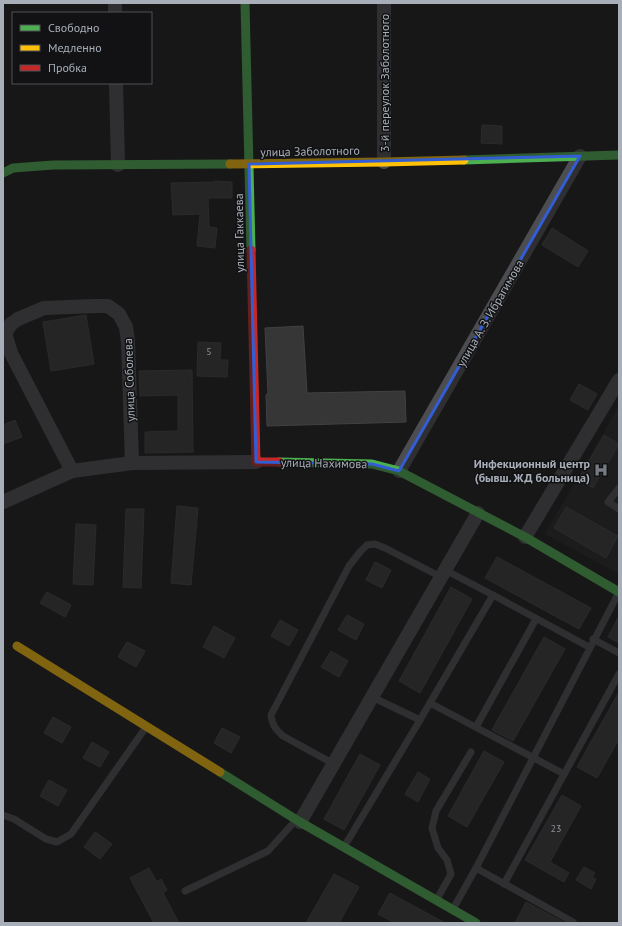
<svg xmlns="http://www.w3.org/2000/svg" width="622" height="926" viewBox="0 0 622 926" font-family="'PT Sans',sans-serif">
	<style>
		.built { fill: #222224 }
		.building { fill: #363637; stroke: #404144 }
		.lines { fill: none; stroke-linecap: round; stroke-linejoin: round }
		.lane { stroke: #4c4d51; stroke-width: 7 }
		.street { stroke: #4c4d51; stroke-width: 14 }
		.fast { stroke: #4caf50; stroke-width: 9 }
		.slow { stroke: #ffc107; stroke-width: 9 }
		.jam { stroke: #c62828; stroke-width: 9 }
		.marked { fill: none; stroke: #325dd3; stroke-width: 3; stroke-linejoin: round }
		.labels { text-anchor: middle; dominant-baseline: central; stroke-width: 3; stroke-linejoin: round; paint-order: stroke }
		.number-label { font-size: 10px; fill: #8c9198 }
		.street-label { font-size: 12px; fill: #a8afb9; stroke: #121214 }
		.poi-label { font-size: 12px; font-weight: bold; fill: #a8afb9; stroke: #121214; text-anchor: end }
	</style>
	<rect width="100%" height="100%" fill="#181818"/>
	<polygon class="built" points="619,406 619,574 545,534"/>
	<g class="building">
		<polygon points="482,125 502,126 502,144 481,143"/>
		<polygon points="215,181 232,182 232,198 208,198 209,227 217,228 215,248 197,246 200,214 173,215 171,183 215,182"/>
		<polygon points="552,228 588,251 578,267 542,245"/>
		<polygon points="86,315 94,364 51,371 43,322"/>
		<polygon points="303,326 307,393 405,391 406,422 267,426 266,395 268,394 265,328"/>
		<polygon points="198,342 221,343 220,360 228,360 227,377 197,376"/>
		<polygon points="192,370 193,452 145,453 145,432 178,431 178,395 140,396 139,371"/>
		<polygon points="579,384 597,394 588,410 570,400"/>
		<polygon points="15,420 22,437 3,444 3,425"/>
		<polygon points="604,435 619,444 593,488 578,480"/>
		<polygon points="177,506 198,508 191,585 171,583"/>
		<polygon points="566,507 618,536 606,558 554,528"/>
		<polygon points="126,509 144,509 141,588 123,587"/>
		<polygon points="76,524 96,525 93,585 73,584"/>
		<polygon points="497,557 591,608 579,629 485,578"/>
		<polygon points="375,562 391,570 382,588 366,580"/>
		<polygon points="451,587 472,599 420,693 399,681"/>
		<polygon points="47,592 71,605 65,617 40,603"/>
		<polygon points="347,615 364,624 356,640 338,630"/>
		<polygon points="619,616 619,643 608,637"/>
		<polygon points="280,620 298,630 289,646 271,636"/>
		<polygon points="214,626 235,638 224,658 203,647"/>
		<polygon points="544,637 565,649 513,741 492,730"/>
		<polygon points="127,642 145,651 136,667 118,657"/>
		<polygon points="331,651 348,661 339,677 321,667"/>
		<polygon points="619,692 619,739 597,778 577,767"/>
		<polygon points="53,717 71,727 62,743 44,733"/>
		<polygon points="222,728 240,737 231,753 214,743"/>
		<polygon points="92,742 109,752 100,767 83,758"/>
		<polygon points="484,751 504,762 467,827 448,816"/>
		<polygon points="360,754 380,765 344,830 324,819"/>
		<polygon points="418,772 430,779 418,802 405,794"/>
		<polygon points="49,780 67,790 58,806 40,796"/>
		<polygon points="562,795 581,806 550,862 569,873 564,882 525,860"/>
		<polygon points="95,832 112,844 100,859 84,847"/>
		<polygon points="584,867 595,873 592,877 596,879 591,889 576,880"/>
		<polygon points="149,868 157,882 161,879 167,890 163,893 179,923 154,923 130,878"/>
		<polygon points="334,874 359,887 339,923 306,923"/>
		<polygon points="390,893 445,923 395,923 378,914"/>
		<polygon points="526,902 565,923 515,923"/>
	</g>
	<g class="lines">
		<g class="lane">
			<polyline points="619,488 608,502 619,509"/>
			<polyline points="493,595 589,647"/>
			<polyline points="593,639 619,653"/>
			<polyline points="372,697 420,720"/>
			<polyline points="430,703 564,774"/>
			<polyline points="476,727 536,619"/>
			<path d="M334,764L283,736C276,730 272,725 271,715L349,566L360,552L367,545L375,544L385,548L441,577"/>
			<polyline points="3,815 14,819 46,839 57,842 71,834 146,727"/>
			<polyline points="344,847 420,720 493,595 445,570"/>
			<polyline points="476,868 573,922"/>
			<polyline points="504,884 619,674"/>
			<polyline points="185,891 268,851 296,820"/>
			<polyline points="437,899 451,874 447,860 438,848 432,828 436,811 471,752"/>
			<polyline points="453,909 476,868 618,594"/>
		</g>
		<g class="street">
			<polyline points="115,3 115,13"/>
			<polyline points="384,3 384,162"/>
			<polyline points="116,83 118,165"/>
			<polyline points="72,471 11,353 5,333 11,324 18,319 44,308 96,306 108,306 119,314 126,327 128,342 132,463"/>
			<polyline points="399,471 580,156"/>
			<polyline points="3,502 72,471 132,463 256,462"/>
			<polyline points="525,537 619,380"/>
			<polyline points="300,822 478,513"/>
		</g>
		<g class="fast">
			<polyline points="245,3 251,250"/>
			<polyline points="464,160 619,155"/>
			<polyline points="3,173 13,168 53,165 230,164"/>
			<polyline points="279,462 372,464 399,471 525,537 619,592"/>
			<polyline points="220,772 300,822 476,923"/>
		</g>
		<g class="slow">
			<polyline points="230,164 384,162 464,160"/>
			<polyline points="17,646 220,772"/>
		</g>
		<polyline class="jam" points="251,250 256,462 279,462"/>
	</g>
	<path d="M0 0H622V926H0ZM580,156L399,471L372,464L256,462L249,164Z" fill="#181818" fill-opacity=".55" fill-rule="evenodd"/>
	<path class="marked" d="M580,156L399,471L372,464L256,462L249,164Z"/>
	<defs>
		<symbol id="hospital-bare" viewBox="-9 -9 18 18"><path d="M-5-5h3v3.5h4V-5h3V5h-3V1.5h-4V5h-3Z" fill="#767a81" stroke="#121214" stroke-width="2.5" paint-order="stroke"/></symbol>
	</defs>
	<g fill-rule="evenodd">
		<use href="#hospital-bare" x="591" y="460" width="20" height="20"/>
	</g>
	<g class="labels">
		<g class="number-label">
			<text x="209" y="351">5</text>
			<text x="556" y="828">23</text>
		</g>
		<g class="street-label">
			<text transform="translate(384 83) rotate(-90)">3-й переулок Заболотного</text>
			<text transform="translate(310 151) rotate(-1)">улица Заболотного</text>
			<text transform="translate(239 233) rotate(-91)">улица Гаккаева</text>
			<text transform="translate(490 313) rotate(-60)">улица А. З. Ибрагимова</text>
			<text transform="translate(129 380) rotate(-92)">улица Соболева</text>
			<text transform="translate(324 463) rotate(1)">улица Нахимова</text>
		</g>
		<g class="poi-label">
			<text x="590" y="463">Инфекционный центр<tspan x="590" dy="14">(бывш. ЖД больница)</tspan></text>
		</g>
	</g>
	<rect width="622" height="926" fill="none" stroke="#a8afb9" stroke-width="8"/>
	<rect x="12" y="12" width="140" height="72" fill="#121214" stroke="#4e5156"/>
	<rect x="20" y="25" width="20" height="6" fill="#4caf50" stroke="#4e5156"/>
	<text x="48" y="32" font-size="12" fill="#a8afb9">Свободно</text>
	<rect x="20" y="45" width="20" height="6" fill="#ffc107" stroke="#4e5156"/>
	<text x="48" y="52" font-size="12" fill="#a8afb9">Медленно</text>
	<rect x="20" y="65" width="20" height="6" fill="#c62828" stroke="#4e5156"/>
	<text x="48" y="72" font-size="12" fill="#a8afb9">Пробка</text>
</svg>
